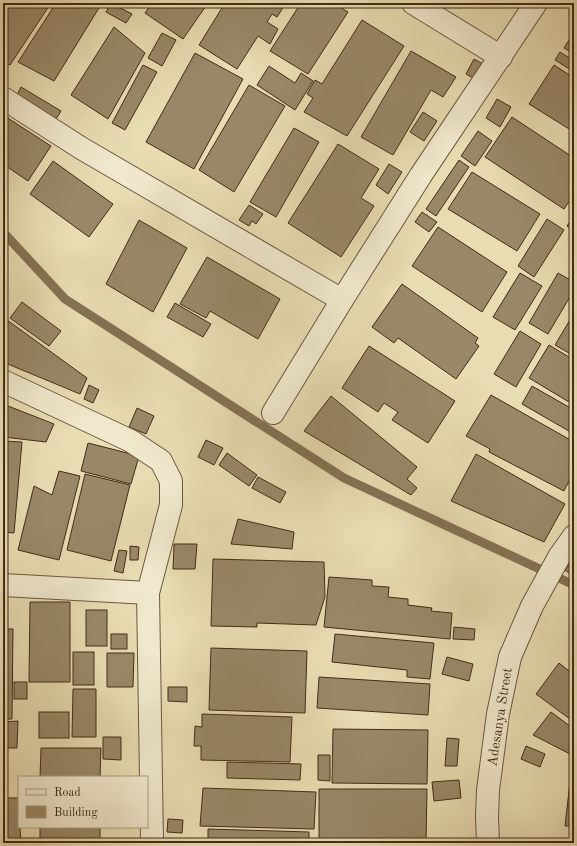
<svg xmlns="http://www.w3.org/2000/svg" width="577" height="846" viewBox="0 0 577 846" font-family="'Old Standard TT',serif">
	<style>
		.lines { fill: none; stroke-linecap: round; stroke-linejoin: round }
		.stream { stroke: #847254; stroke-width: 9 }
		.building { fill: #998868; stroke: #432c17 }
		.minor-casing { stroke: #6c583e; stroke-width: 24 }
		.minor { stroke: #f0e8cd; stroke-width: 22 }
		.labels { text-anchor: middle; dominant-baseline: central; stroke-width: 3; stroke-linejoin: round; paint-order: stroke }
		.street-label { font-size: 14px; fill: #432c17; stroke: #f0e8cd }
	</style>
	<rect width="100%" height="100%" fill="#e8dcb2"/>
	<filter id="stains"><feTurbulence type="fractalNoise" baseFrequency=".005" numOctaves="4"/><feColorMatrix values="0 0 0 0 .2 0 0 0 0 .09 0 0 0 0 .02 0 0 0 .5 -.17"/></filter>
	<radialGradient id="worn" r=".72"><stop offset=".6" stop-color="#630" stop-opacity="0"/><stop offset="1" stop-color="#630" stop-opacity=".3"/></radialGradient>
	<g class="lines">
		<polyline class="stream" points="3,232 65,299 344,478 574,585"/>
	</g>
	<g class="building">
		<polygon points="10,3 51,3 10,65 3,61 3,14"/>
		<polygon points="56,3 102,3 54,81 18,62"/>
		<polygon points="111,3 132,14 126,23 106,12"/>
		<polygon points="152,3 208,3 183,39 145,13"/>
		<polygon points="225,3 286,3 277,17 272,14 267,22 278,29 270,44 258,36 237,69 199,45"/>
		<polygon points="294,3 333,3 348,12 308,74 270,51 299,6"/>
		<polygon points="362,20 404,46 347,136 304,112 313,98 307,94 315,80 322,84"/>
		<polygon points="114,27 145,53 108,119 71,95"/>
		<polygon points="574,32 574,54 564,48"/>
		<polygon points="162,33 176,40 162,66 148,58"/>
		<polygon points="411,51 456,77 443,97 431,90 393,155 361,137"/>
		<polygon points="560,52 574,61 574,64 571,70 555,60"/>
		<polygon points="195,53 243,79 194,169 146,142"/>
		<polygon points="474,59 483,64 475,79 466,74"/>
		<polygon points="143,65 157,72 125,130 112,123"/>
		<polygon points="554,65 574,78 574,132 529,104"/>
		<polygon points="269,66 295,83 301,73 313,81 295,110 257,85"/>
		<polygon points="249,85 285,106 234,192 199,170"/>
		<polygon points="21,87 61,111 56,119 17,95"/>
		<polygon points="497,99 511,107 500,127 486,118"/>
		<polygon points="423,112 437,121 424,141 410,132"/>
		<polygon points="3,115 51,146 28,181 3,164"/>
		<polygon points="512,117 574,158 574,194 564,209 485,157"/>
		<polygon points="294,128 319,142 276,217 250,202"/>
		<polygon points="478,131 492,141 475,166 461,156"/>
		<polygon points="338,144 379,169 361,198 374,206 341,257 288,223"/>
		<polygon points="459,160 469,167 436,216 426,209"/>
		<polygon points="53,161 113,204 89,237 30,194"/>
		<polygon points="389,164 402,172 388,194 376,185"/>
		<polygon points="472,172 540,214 517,251 448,209"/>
		<polygon points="249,205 263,214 256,224 252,221 249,226 239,220"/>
		<polygon points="422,212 437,222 429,232 415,222"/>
		<polygon points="574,216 574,231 567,226"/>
		<polygon points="547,219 564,230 534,277 518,266"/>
		<polygon points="139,220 187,248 153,312 106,284"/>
		<polygon points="438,227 507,272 482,312 412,266"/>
		<polygon points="207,257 280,299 258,339 210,311 206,318 180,304"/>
		<polygon points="520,273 542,286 515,330 493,317"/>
		<polygon points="558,273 574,282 574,290 548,334 529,323"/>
		<polygon points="402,284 478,338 475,343 479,346 456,379 398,338 394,343 372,327"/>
		<polygon points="22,302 61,331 49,346 10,318"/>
		<polygon points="175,303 211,324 203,337 167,317"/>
		<polygon points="574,313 574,356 555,345"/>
		<polygon points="7,320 87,378 80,394 3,362 3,326"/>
		<polygon points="520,331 541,344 516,387 494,374"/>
		<polygon points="549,345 574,360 574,405 529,378"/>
		<polygon points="369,346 455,401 428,443 392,420 398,412 384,403 378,412 342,388"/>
		<polygon points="89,385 99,390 93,403 84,399"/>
		<polygon points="532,386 574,410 574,434 522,404"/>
		<polygon points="491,395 574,442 574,471 564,491 489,452 490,449 466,436"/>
		<polygon points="331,396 417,467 407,479 417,488 411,495 304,431"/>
		<polygon points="3,404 54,424 46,442 3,437"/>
		<polygon points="137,408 154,416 146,434 129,427"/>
		<polygon points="206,440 223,448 214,465 198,457"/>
		<polygon points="3,441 22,442 14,533 3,532"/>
		<polygon points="88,443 139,456 131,484 81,471"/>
		<polygon points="227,453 257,475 249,486 219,465"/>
		<polygon points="476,454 565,504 544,542 451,501"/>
		<polygon points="59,471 80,476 59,560 18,550 34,486 52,495"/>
		<polygon points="85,474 130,485 111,561 67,550"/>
		<polygon points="258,477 286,492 280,503 252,488"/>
		<polygon points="238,519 294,532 292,549 231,544"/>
		<polygon points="174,544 197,544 195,569 173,569"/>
		<polygon points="130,546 139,547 138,560 130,560"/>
		<polygon points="119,550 127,551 123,573 114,571"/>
		<polygon points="574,558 574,577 565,570"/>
		<polygon points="213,559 324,562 325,597 316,625 257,623 257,627 211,626"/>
		<polygon points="329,577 372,580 372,586 389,587 388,597 408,599 408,605 432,608 431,611 452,613 450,639 324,627"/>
		<polygon points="30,602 70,602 70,682 29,682"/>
		<rect x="86" y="610" width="21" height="36"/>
		<polygon points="454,627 475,629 474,640 453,639"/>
		<polygon points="3,629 13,629 12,719 3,719"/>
		<rect x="111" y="634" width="16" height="15"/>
		<polygon points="335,634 434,643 430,679 407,677 407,670 332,662"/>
		<polygon points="211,648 307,651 305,713 209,710"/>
		<rect x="73" y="652" width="21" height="33"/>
		<polygon points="107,653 134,653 133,687 107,687"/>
		<polygon points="447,657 473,664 469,681 442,674"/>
		<polygon points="559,663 574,675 574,722 536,694"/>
		<polygon points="319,677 430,684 428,715 317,708"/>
		<rect x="14" y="682" width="13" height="17"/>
		<polygon points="168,687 187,687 187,702 168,701"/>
		<polygon points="73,689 96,689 96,737 72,737"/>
		<rect x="39" y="712" width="30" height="26"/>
		<polygon points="551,712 574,729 574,756 533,735"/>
		<polygon points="202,714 292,717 290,762 201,760 201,746 194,746 195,726 202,727"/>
		<polygon points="18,721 17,748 3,748 3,722"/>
		<polygon points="333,729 428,730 427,784 332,783"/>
		<polygon points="103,737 121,737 121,760 103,759"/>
		<polygon points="447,738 459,739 457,766 445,766"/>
		<polygon points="526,746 545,754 540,767 521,759"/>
		<polygon points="41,748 101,748 100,777 40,777"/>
		<polygon points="318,755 330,755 330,781 318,780"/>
		<polygon points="227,762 301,764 300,780 227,778"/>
		<polygon points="571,773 574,773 574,826 565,826"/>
		<polygon points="459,780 461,798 434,801 432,782"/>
		<polygon points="203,788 316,792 314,829 200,826"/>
		<polygon points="319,789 427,789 426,843 319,843"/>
		<polygon points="3,798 19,798 19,827 20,827 21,843 3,843"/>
		<polygon points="168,819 183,820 182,833 167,832"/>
		<rect x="40" y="827" width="60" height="16"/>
		<polygon points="208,829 309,832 309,843 208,843"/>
	</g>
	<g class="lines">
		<defs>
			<g id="minor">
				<polyline points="413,3 501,57"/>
				<polyline points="3,98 81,148 342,300"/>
				<polyline points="3,381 131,441 161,461 171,481 171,505 148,593 152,843"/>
				<polyline points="273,413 342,300 421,175 536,3"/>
				<polyline points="3,585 148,593"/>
				<polyline points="488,843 487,817 488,790 498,714 510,657 532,606 559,557 574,536"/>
			</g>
		</defs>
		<use href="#minor" class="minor-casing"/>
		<use href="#minor" class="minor"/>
	</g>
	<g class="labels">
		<g class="street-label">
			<text transform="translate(500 717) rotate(-81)">Adesanya Street</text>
		</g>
	</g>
	<rect width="577" height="846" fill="none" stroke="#e8dcb2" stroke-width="16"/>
	<rect x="4" y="4" width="569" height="838" fill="none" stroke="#432c17" stroke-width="2"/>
	<rect x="8" y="8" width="561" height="830" fill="none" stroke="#432c17"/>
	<rect x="18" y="776" width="130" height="52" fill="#f0e8cd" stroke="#ab9d84"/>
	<rect x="26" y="789" width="20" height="6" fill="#f0e8cd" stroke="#ab9d84"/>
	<text x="54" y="796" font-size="12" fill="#432c17">Road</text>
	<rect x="26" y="806" width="20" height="12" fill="#998868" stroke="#ab9d84"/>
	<text x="54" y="816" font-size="12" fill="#432c17">Building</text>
	<rect width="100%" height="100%" filter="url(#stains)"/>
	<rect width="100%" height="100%" fill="url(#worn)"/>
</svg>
